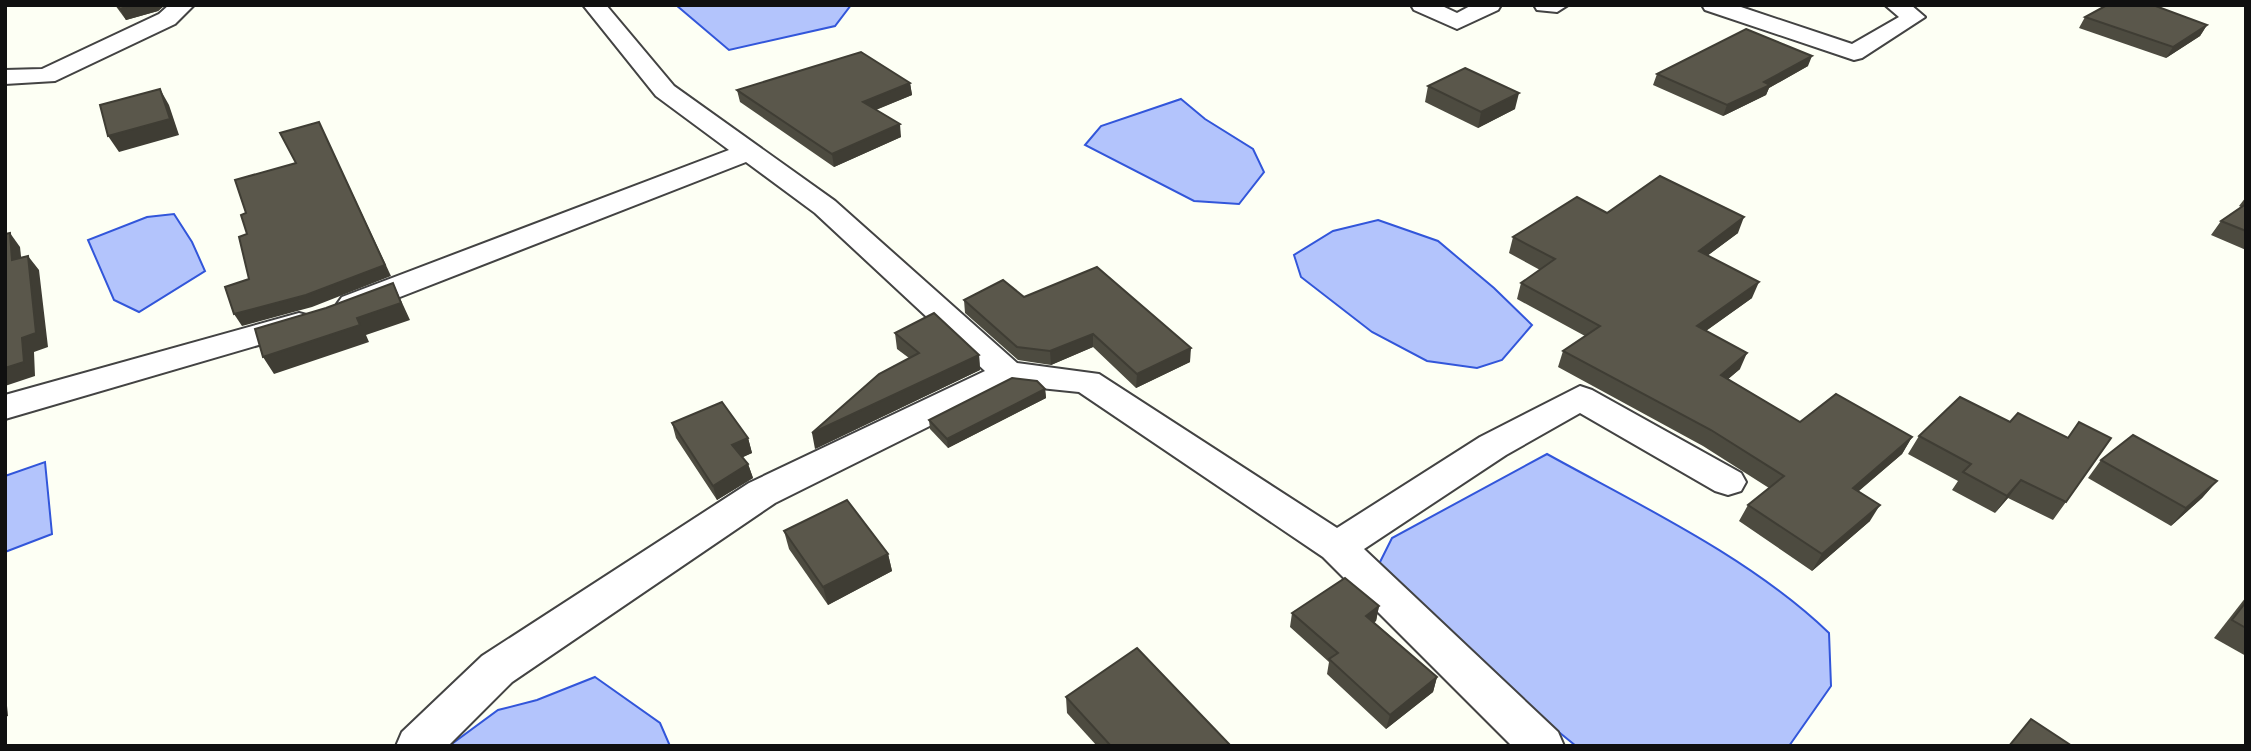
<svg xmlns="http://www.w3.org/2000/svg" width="2251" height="751" viewBox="0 0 2251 751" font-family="'Roboto Serif',serif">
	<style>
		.water { fill: #b3c4fc; stroke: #3256da; stroke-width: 2 }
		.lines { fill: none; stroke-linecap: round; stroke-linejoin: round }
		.street-casing { stroke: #434343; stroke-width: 4 }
		.street { fill: #fff; fill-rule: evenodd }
		.wall { fill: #4d4b40 }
		.shaded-wall { fill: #3f3d34 }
		.building { fill: #5a574b; stroke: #3f3d34; stroke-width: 2 }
	</style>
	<rect width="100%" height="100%" fill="#fdfff4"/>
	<g class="water">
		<polygon points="676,5 851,5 835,26 729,50"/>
		<polygon points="1181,99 1205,119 1253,149 1264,172 1239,204 1194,201 1085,145 1101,126"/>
		<polygon points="174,214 192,242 205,271 139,312 114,300 88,240 147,217"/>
		<polygon points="1378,220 1438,241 1494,288 1532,325 1502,360 1477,368 1427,361 1372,332 1301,277 1294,255 1333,231"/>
		<path d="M1547,454C1641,506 1751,558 1829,633L1831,686L1789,746H1576L1401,604L1378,566L1392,538Z"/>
		<polygon points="45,462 52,534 5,552 5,476"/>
		<polygon points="595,677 660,723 670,746 449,746 498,710 537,700"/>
	</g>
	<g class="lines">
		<defs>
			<g id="street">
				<polygon points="169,5 194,5 175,24 55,81 5,84 5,70 42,69 159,14"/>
				<polygon points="583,5 606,5 674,86 835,201 1017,363 1099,374 1337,528 1480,437 1580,386 1592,390 1741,473 1746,482 1741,491 1728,495 1715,491 1580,413 1506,455 1364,549 1558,732 1564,746 1512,746 1323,557 1079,392 1012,385 775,503 512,682 448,746 396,746 402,732 482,656 749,483 985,371 815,213 746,162 364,311 353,314 342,311 337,304 342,297 729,150 656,96"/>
				<polygon points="1411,5 1440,5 1457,13 1472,5 1501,5 1498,10 1457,29 1414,10"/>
				<polygon points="1534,5 1568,5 1557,12 1537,10"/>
				<polygon points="1702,5 1735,5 1852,44 1899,17 1885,5 1911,5 1925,17 1862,58 1854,60 1705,10"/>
				<polygon points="299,313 310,316 315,323 310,330 5,419 5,395"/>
			</g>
		</defs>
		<use href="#street" class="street-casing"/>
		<use href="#street" class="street"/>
	</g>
	<g class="wall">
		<polygon points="115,5 165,5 158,11 126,20"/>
		<polygon points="2085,17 2207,25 2200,36 2166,58 2079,28"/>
		<polygon points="1808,66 1769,88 1766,95 1723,116 1653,85 1657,74"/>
		<polygon points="910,83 912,95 876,110 901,137 834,167 740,102 737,90"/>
		<polygon points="1428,86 1515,109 1478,128 1425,102"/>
		<polygon points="2246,197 2246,250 2211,235 2221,221 2241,207 2239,206"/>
		<polygon points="1607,213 1738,233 1707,256 1752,298 1706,331 1740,369 1728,379 1800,422 1912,437 1902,454 1859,491 1870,521 1812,571 1739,521 1748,505 1769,488 1703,446 1558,367 1563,351 1585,336 1517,299 1521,283 1540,270 1509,253 1513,237"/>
		<polygon points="1024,297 1190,362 1136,388 1093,347 1051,365 1018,360 965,313 964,300"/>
		<polygon points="895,333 979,355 980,370 815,449 909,358 897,349"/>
		<polygon points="1045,389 1046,398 948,448 930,429 929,420"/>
		<polygon points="1960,397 2066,502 2053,520 2008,498 1995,513 1952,490 1958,481 1908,454 1919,436"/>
		<polygon points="672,423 748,438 752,453 742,457 748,464 753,478 717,500 676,438"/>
		<polygon points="2101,460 2217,481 2202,498 2171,526 2088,478"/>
		<polygon points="784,531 888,554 892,571 828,605 789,549"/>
		<polygon points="2246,597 2246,656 2214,638"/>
		<polygon points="1379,606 1376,621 1374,622 1437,677 1433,692 1386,729 1327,674 1329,662 1290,627 1292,613"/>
		<polygon points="1066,697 1231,746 1097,746 1067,713"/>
	</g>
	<g class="shaded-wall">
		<polygon points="132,5 165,5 158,11 126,20 120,9"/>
		<polygon points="2207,25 2200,36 2166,58 2173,47"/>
		<polygon points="1812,56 1808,66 1769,88 1766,95 1723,116 1727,105 1764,82"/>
		<polygon points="910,83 912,95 865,114 863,102"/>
		<polygon points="160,89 169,105 179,135 119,152 108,136"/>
		<polygon points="1519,93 1515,109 1478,128 1481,112"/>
		<polygon points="319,122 391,276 312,307 242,326 234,314"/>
		<polygon points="900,124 901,137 834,167 832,154"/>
		<polygon points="1744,217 1738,233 1692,267 1699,251"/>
		<polygon points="10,233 20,247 23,274 12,260"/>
		<polygon points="28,256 39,270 48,347 34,352 35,376 5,386 5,368"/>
		<polygon points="1759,282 1752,298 1690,342 1697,326"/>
		<polygon points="393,283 410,320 366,335 369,342 274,374 263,357 357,318"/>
		<polygon points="1093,334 1093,347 1051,365 1050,351"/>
		<polygon points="1191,348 1190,362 1136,388 1137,374"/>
		<polygon points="1747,353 1740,369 1714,391 1721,375"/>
		<polygon points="979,355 980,370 815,449 812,433"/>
		<polygon points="1045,389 1046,398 948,448 947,439"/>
		<polygon points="1912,437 1902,454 1843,504 1853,488"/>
		<polygon points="748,438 752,453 737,460 732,445"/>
		<polygon points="748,464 753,478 717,500 713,486"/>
		<polygon points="2021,480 2008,498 1995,513 2007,496"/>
		<polygon points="2217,481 2202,498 2171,526 2186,508"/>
		<polygon points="1880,505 1870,521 1812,571 1822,554"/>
		<polygon points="888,554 892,571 828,605 823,587"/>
		<polygon points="1379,606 1376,621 1363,630 1366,616"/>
		<polygon points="1437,677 1433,692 1386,729 1390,715"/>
		<polygon points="5,686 8,716 5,717"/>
	</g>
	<g class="building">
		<polygon points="117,5 132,5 120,9"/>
		<polygon points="2107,5 2153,5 2207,25 2173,47 2085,17"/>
		<polygon points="1746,29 1812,56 1764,82 1770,85 1727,105 1657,74"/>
		<polygon points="861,52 910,83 863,102 900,124 832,154 737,90"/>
		<polygon points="1465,68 1519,93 1481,112 1428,86"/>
		<polygon points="160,89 170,119 108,136 100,105"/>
		<polygon points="319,122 385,265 306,295 234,314 225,287 249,279 239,237 247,234 241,215 246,213 235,180 296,163 280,133"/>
		<polygon points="1660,176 1744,217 1699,251 1759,282 1697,326 1747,353 1721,375 1800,422 1836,394 1912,437 1853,488 1880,505 1822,554 1748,505 1784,476 1711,430 1563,351 1600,326 1521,283 1555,259 1513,237 1577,197 1607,213"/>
		<polygon points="2246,204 2246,231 2221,221"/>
		<polygon points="10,233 12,260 28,256 36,333 22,338 24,362 5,368 5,234"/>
		<polygon points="1097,267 1191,348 1137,374 1093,334 1050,351 1017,347 964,300 1003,280 1024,297"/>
		<polygon points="393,283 401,303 357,318 360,325 263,357 255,329 326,308"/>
		<polygon points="934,313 979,355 812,433 879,374 919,353 895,333"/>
		<polygon points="1012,378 1037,381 1045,389 947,439 929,420"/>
		<polygon points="1960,397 2010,422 2018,413 2068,438 2079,422 2111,438 2066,502 2021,480 2007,496 1963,472 1971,464 1919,436"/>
		<polygon points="722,402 748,438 732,445 748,464 713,486 672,423"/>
		<polygon points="2133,435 2217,481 2186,508 2101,460"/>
		<polygon points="847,500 888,554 823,587 784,531"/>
		<polygon points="1345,578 1379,606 1366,616 1437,677 1390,715 1329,659 1338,653 1292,613"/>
		<polygon points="2246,602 2246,628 2232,620"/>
		<polygon points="1137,648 1231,746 1111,746 1066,697"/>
		<polygon points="2031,719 2072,746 2009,746"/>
	</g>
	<rect width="2251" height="751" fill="none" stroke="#101010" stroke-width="14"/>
</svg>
